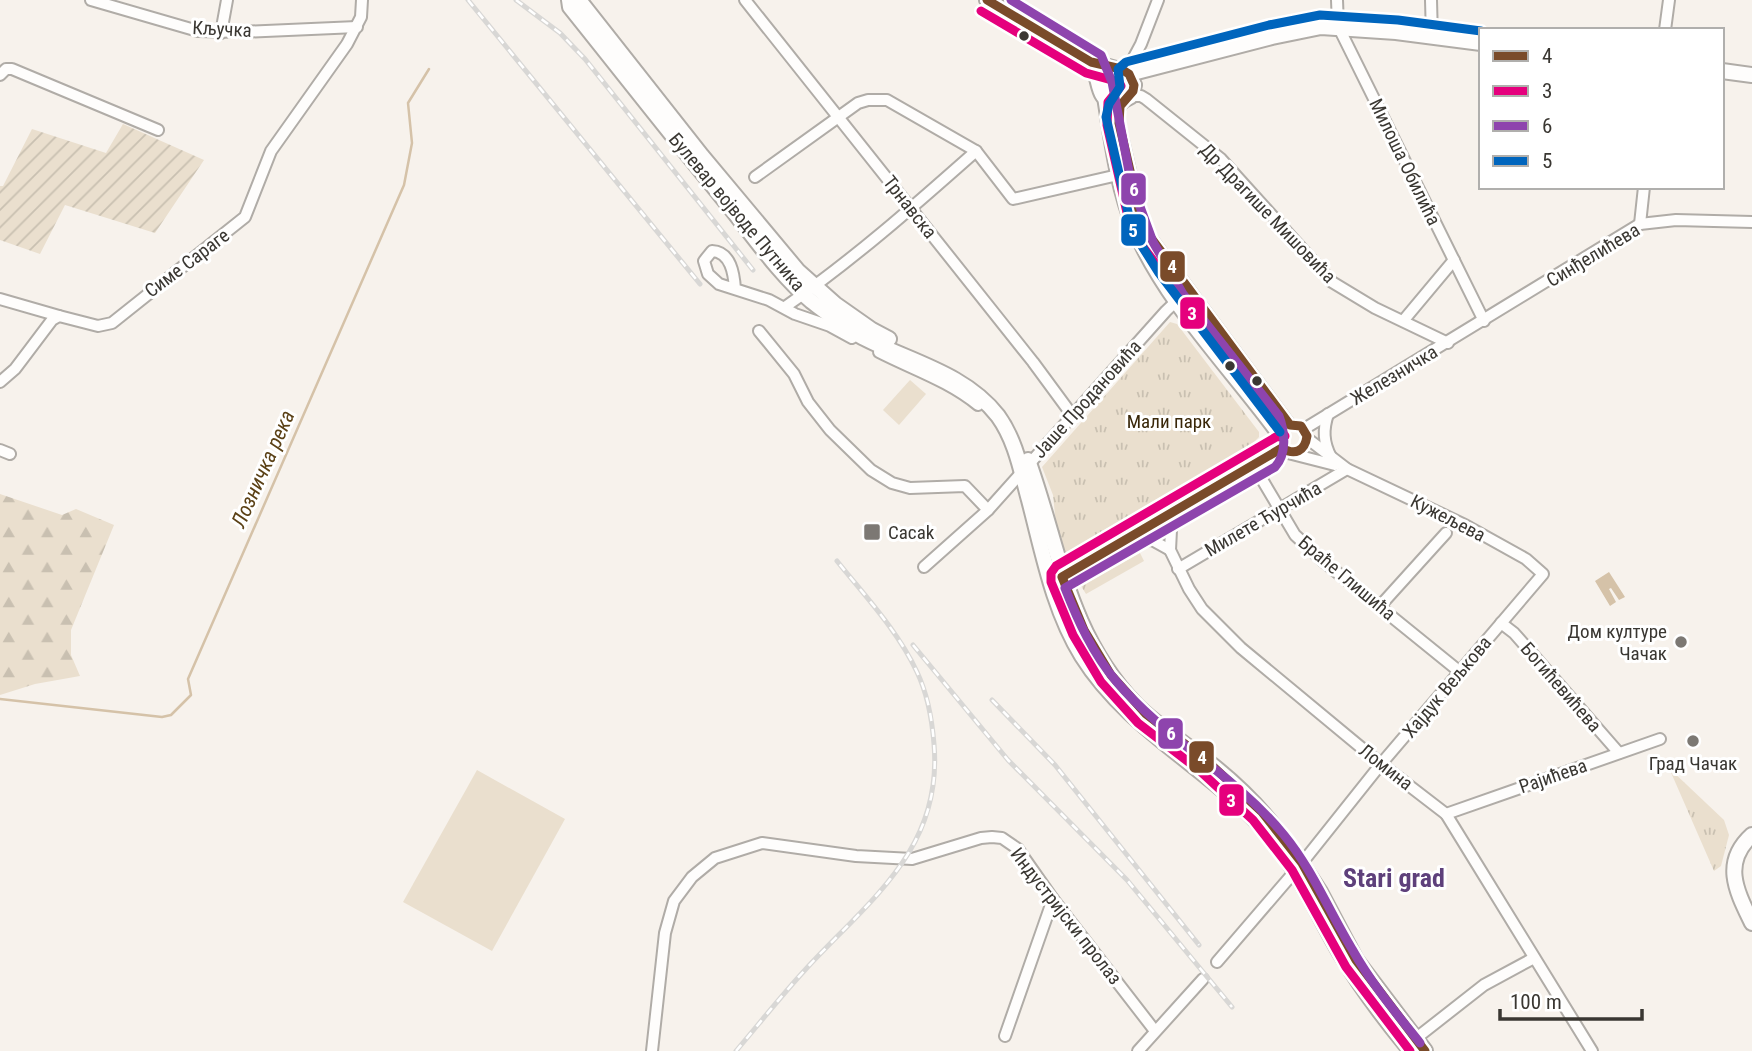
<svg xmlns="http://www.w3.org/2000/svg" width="1752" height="1051" viewBox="0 0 1752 1051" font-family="'Roboto Condensed',sans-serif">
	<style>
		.grass { fill: url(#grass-tufts) }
		.forest { fill: url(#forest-firs) }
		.garden { fill: url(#garden-furrows) }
		.pitch { fill: #eadfce }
		.water { fill: #d5c2a8 }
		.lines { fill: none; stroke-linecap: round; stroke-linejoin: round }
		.stream { stroke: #d5c2a8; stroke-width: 2.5 }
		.street-casing { stroke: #b0aca7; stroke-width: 14 }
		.secondary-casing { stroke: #b0aca7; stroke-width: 18 }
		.street { stroke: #fefdfc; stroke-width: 10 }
		.secondary { stroke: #fefdfc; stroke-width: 14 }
		.rail-casing { stroke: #d8d7d5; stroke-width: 5 }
		.rail { stroke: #fff; stroke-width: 2.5; stroke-dasharray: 8; stroke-linecap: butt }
		.bus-1-casing { stroke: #fff; stroke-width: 14 }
		.bus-2-casing { stroke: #fff; stroke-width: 14 }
		.bus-3-casing { stroke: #fff; stroke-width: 14 }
		.bus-4-casing { stroke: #fff; stroke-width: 14 }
		.bus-1 { stroke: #7a4b2a; stroke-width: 9 }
		.bus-2 { stroke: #e5007d; stroke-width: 9 }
		.bus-3 { stroke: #8e44ad; stroke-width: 9 }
		.bus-4 { stroke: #0065bd; stroke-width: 9 }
		.bus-dot { fill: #3a3732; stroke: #fff; stroke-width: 2.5 }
		.poi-dot { fill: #7c7873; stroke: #fff; stroke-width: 2.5 }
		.labels { text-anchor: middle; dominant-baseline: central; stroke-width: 6; stroke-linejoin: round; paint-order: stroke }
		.street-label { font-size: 19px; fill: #3a3732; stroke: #fff }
		.park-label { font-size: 19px; fill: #392709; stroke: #fff }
		.poi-label { font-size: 19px; fill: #3a3732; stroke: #fff; text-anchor: start }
		.water-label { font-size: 21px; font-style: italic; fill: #5b4116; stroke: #fff }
		.district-label { font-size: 26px; font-weight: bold; fill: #5e407b; stroke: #fff }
		.line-badge { stroke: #fff; stroke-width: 2.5 }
		.badge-label { font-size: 19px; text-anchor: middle; font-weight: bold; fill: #fff }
	</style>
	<defs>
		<pattern id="grass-tufts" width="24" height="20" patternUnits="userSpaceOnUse" patternTransform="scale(1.75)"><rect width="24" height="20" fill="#eadfce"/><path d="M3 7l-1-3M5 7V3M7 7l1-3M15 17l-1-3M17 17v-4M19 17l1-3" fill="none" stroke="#c9c0b1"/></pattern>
		<pattern id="forest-firs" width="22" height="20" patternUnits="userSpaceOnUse" patternTransform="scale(1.75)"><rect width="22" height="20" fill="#eadfce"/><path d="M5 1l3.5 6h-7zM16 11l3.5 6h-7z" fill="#c9c0b1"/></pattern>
		<pattern id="garden-furrows" width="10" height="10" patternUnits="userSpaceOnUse" patternTransform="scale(1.75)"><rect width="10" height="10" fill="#eadfce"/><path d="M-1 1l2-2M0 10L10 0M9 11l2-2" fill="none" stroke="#c9c0b1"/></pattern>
	</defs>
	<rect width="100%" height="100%" fill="#f7f2ec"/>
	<g class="grass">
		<polygon points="1170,322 1177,324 1259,432 1259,437 1245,451 1073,555 1064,556 1058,544 1053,495 1042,467"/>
		<polygon points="1140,553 1144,561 1086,594 1081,586"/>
		<polygon points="1669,768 1724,820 1729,835 1721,866 1714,871"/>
	</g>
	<polygon class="forest" points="0,494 62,515 76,509 114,525 71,630 71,655 80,676 35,684 0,695"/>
	<polygon class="garden" points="123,124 204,160 155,233 65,205 40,254 0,240 0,186 3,186 32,129 106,153"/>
	<g class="pitch">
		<polygon points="910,380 926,394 899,425 883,410"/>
		<polygon points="477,770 565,819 492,951 403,902"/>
	</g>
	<polygon class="water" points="1609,572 1625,597 1619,600 1611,588 1609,589 1616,602 1610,606 1595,581"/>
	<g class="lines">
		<polyline class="stream" points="0,699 162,717 171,715 191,695 188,679 404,185 412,143 408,103 429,69"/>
		<defs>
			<g id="street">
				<polyline points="91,0 198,31 240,32 357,27"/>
				<polyline points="745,0 1033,362 1072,415"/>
				<polyline points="1337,0 1338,26 1484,321"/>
				<polyline points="1431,0 1432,37"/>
				<polyline points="1665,30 1669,0"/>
				<polyline points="221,33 227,0"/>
				<polyline points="1126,72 1141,44 1158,0"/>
				<polyline points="0,75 6,69 12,69 158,130"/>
				<polyline points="1131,96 1141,96 1146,99 1221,159 1332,282 1375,308 1448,343"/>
				<path d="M1103,97C1110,142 1116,190 1134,232C1165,305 1232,372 1279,437L1280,445L1288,453L1335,465"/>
				<polyline points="1123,102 1118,111 1119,123 1140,214 1151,238 1290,425"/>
				<polyline points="755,177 858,103 868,100 887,100 976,151 1013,199 1118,175"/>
				<polyline points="1640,224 1644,187"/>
				<path d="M735,289C734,274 731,252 712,251L704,261L708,274L719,284L769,300L795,314L830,326L852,338"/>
				<polyline points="0,299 59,316"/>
				<path d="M785,307C853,260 915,205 976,151"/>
				<polyline points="1403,321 1454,260"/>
				<polyline points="759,331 794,374 808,402 830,430 871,470 892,483 910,488 965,486 988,510"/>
				<path d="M879,352C912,369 949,381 978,405"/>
				<polyline points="0,382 15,369 52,320 59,316 98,326 112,323 245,217 271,151 347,44 361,17 362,0"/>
				<path d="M1328,414C1323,429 1323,442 1331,457"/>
				<polyline points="1304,429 1640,224 1676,220 1752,222"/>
				<polyline points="0,450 10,454"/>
				<polyline points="1254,466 1295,535 1323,561 1460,672"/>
				<polyline points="1179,508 1171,530 1170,550 1189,589 1202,609 1241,648 1381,764 1446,814 1592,1051"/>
				<polyline points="1129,541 1152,540 1170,550"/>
				<polyline points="924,567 988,510 1166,311 1188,290"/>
				<polyline points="1178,569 1347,469"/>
				<polyline points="1058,579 1282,448"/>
				<polyline points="1380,606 1446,533"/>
				<polyline points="1501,623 1514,633 1619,753"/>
				<polyline points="1446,814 1660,739"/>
				<polyline points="1217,962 1302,863 1381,764 1543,574 1526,559 1465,525 1347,469 1308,439"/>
				<polyline points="1005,1036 1053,899"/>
				<polyline points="1410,1043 1484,985 1534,958"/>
				<polyline points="652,1051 665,933 674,901 692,877 715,858 762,843 856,856 912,859 981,838 992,837 1002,838 1018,849 1053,899 1155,1031"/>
				<polyline points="1138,1051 1203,979"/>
			</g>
			<g id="secondary">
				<path d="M569,0L570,7C622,72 673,137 726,202C753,235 778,273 811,301C827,313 845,327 862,337C908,361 965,373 998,416C1016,441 1021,471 1029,500C1043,553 1053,609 1082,656C1127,728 1206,766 1262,827C1297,865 1316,912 1342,956C1362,989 1386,1021 1411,1051"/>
				<polyline points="579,0 702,156 798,271 835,304 872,330 889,339"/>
				<path d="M987,0L1091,62L1126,72L1134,85L1131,96L1118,103C1094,101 1102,80 1091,62"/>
				<polyline points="1722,71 1752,75"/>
				<polyline points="1129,74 1272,37 1321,27 1396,32 1481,43"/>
				<path d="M1028,460C1060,549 1067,633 1136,705C1157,726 1184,743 1207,761C1234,782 1258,805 1278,832"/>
				<path d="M1752,835C1721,863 1737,892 1752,923"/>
				<polyline points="1295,854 1320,892 1356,960 1425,1051"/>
			</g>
		</defs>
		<use href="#street" class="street-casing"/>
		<use href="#secondary" class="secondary-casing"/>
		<use href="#street" class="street"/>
		<use href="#secondary" class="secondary"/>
		<defs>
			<g id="rail">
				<polyline points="468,0 700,284"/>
				<polyline points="516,0 560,33 585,59 753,270"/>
				<polyline points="913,645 1008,760 1127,880 1232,1007"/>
				<polyline points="992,700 1055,765 1199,945"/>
				<path d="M736,1051C759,1024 781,996 805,970C868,901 943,850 934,744C932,719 928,695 917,672C898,631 865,596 837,561"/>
			</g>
		</defs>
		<use href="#rail" class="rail-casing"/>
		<use href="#rail" class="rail"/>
		<defs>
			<path id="bus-1" d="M987,0L1091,62L1121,69L1129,74L1134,85L1133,91L1120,106L1119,123L1140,214L1151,238L1290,425L1301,426L1307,436C1305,451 1295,456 1282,448L1062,577L1084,630L1111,675L1146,714L1207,761L1262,812L1302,863L1356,960L1425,1051"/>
			<polyline id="bus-2" points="981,11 1086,73 1119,82 1121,86 1108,102 1107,125 1128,217 1140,243 1285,436 1276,437 1056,566 1051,573 1051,582 1073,635 1101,682 1138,723 1199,770 1253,820 1292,870 1346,967 1410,1051"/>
			<path id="bus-3" d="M1011,0L1101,55L1112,82L1131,182L1153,242L1183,294L1279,416C1285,432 1287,454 1275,467L1065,588C1078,621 1093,654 1116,681C1165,739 1235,775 1284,835C1312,869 1329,911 1352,949C1371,983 1396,1013 1420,1043"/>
			<polyline id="bus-4" points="1280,432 1159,273 1140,243 1131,225 1106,117 1109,104 1120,87 1118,69 1126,62 1269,25 1320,15 1398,20 1481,31"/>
		</defs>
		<use href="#bus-1" class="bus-1-casing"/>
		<use href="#bus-2" class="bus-2-casing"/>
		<use href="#bus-3" class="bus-3-casing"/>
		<use href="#bus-4" class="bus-4-casing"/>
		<use href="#bus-1" class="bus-1"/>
		<use href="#bus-2" class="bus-2"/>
		<use href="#bus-3" class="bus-3"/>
		<use href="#bus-4" class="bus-4"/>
	</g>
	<g class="bus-dot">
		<circle cx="1024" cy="36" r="6"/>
		<circle cx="1230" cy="366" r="6"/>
		<circle cx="1257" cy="381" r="6"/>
	</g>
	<g class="poi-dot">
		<rect x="863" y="523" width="18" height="18" rx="3.5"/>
		<circle cx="1681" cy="642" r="7"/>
		<circle cx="1693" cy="741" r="7"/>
	</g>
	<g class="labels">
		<g class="street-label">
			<text transform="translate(222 29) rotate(3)">Кључка</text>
			<text transform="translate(1405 162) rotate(64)">Милоша Обилића</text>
			<text transform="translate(910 207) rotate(52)">Трнавска</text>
			<text transform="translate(737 212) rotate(50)">Булевар војводе Путника</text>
			<text transform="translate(1268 213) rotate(46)">Др Драгише Мишовића</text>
			<text transform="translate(1593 255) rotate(-31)">Синђелићева</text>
			<text transform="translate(187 263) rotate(-37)">Симе Сараге</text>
			<text transform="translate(1394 375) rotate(-31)">Железничка</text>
			<text transform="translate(1087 399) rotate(-48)">Јаше Продановића</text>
			<text transform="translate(1448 518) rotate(27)">Кужељева</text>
			<text transform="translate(1263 519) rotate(-30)">Милете Ћурчића</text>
			<text transform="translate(1347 578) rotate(40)">Браће Глишића</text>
			<text transform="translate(1447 687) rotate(-50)">Хајдук Вељкова</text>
			<text transform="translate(1561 687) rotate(49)">Богићевићева</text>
			<text transform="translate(1386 767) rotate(38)">Ломина</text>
			<text transform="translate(1553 776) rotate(-19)">Рајићева</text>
			<text transform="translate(1066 916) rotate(52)">Индустријски пролаз</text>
		</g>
		<g class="park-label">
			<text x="1169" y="421">Мали парк</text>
		</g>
		<g class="poi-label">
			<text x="888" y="532">Cacak</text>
			<text x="1667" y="631" text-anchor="end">Дом културе<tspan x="1667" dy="22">Чачак</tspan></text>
			<text x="1693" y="763" text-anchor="middle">Град Чачак</text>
		</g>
		<g class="water-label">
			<text transform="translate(263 469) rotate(-66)">Лозничка река</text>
		</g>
		<g class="district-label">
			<text x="1394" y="878">Stari grad</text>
		</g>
	</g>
	<g class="line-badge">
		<rect x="1120" y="172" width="27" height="34" rx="7" fill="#8e44ad"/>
		<rect x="1120" y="213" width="27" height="34" rx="7" fill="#0065bd"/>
		<rect x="1159" y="250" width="27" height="33" rx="7" fill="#7a4b2a"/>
		<rect x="1179" y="296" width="27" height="34" rx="7" fill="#e5007d"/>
		<rect x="1157" y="717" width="27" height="33" rx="7" fill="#8e44ad"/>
		<rect x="1188" y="740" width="27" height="34" rx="7" fill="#7a4b2a"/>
		<rect x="1218" y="783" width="27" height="34" rx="7" fill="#e5007d"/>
	</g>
	<g class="badge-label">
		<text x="1134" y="196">6</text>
		<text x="1133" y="237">5</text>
		<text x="1172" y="273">4</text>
		<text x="1192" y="320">3</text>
		<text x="1171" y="740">6</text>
		<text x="1202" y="764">4</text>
		<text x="1231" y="807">3</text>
	</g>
	<rect x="1479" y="28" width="245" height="161" fill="#ffffff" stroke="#b0afad" stroke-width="2"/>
	<rect x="1493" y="51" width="35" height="10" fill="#7a4b2a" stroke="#b0afad" stroke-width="2"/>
	<text x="1542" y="63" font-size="21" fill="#3a3732">4</text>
	<rect x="1493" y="86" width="35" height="10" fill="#e5007d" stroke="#b0afad" stroke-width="2"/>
	<text x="1542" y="98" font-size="21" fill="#3a3732">3</text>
	<rect x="1493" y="121" width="35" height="10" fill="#8e44ad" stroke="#b0afad" stroke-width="2"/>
	<text x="1542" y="133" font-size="21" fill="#3a3732">6</text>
	<rect x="1493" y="156" width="35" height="10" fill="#0065bd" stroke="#b0afad" stroke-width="2"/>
	<text x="1542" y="168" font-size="21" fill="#3a3732">5</text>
	<path d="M1500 1009v10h142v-10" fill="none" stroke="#3a3732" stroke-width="3.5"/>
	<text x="1510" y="1009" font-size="21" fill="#3a3732" stroke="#ffffff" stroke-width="5" paint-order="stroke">100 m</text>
</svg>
